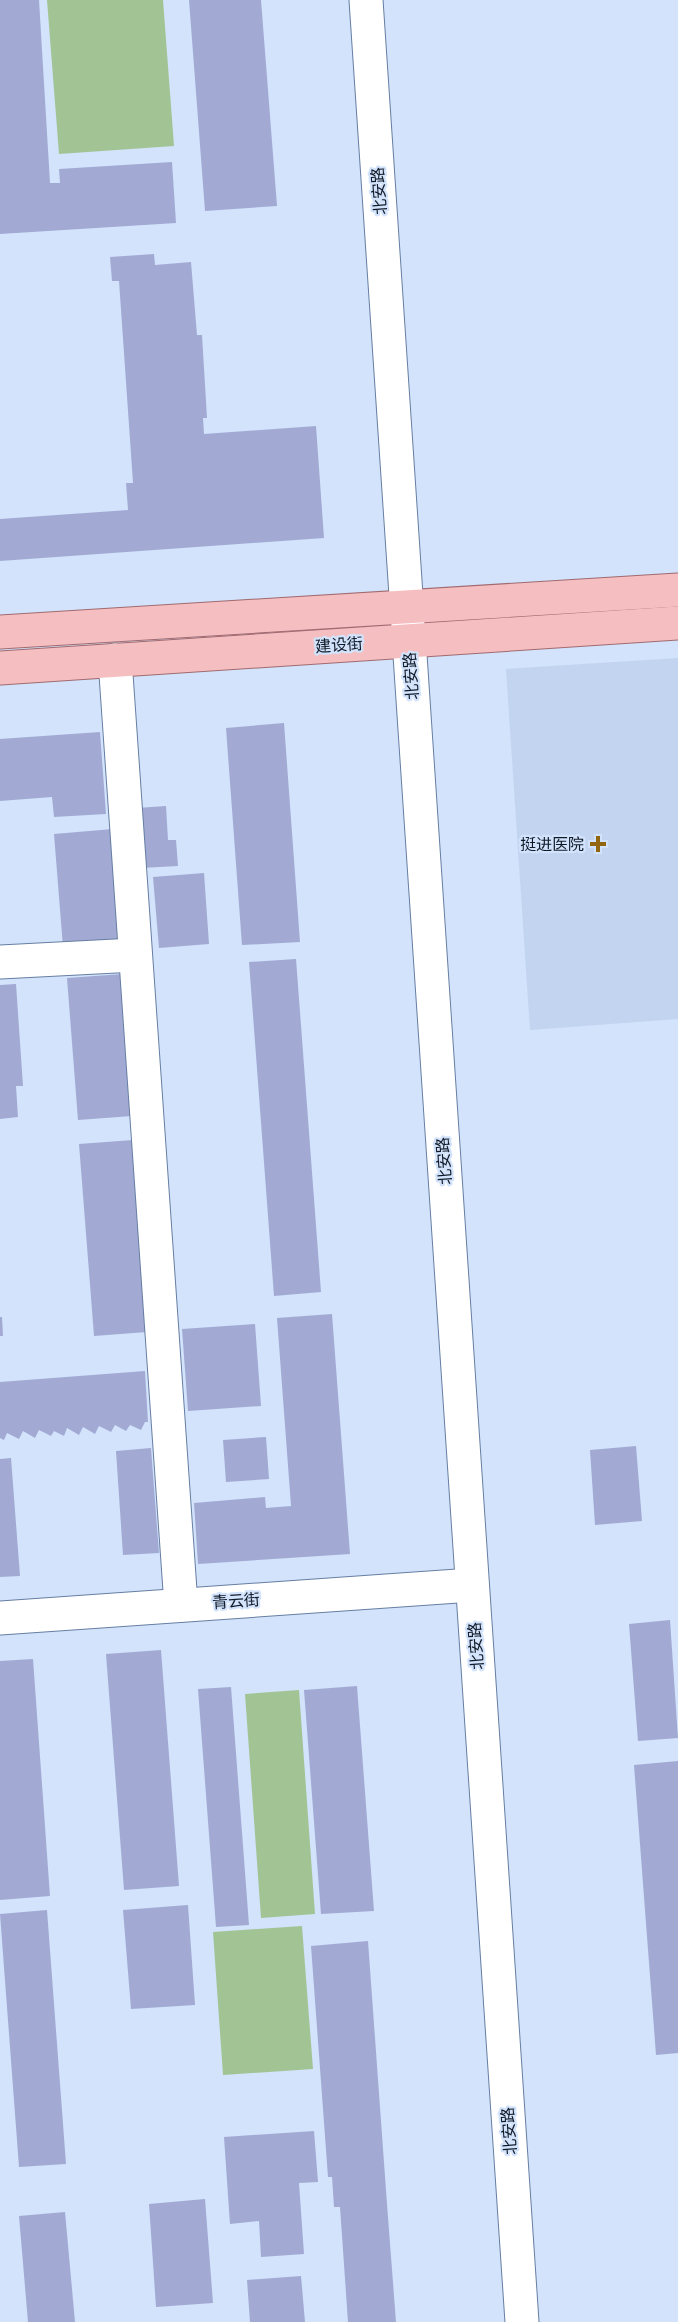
<svg xmlns="http://www.w3.org/2000/svg" width="678" height="2322" viewBox="0 0 678 2322" font-family="'DM Sans','Noto Sans SC',sans-serif">
	<style>
		.built { fill: #c2d4f0 }
		.green { fill: #a2c495 }
		.building { fill: #a2aad4 }
		.lines { fill: none; stroke-linecap: round; stroke-linejoin: round }
		.minor-casing { stroke: #667ea2; stroke-width: 35 }
		.major-casing { stroke: #a06a70; stroke-width: 35 }
		.minor { stroke: #fff; stroke-width: 33 }
		.major { stroke: #f5bfc1; stroke-width: 33 }
		.poi-dot { fill: #926611; stroke: #d2e3fb; stroke-width: 2 }
		.labels { text-anchor: middle; dominant-baseline: central; stroke-width: 4.5; stroke-linejoin: round; paint-order: stroke }
		.street-label { font-size: 16px; fill: #101927; stroke: #d2e3fb }
		.poi-label { font-size: 16px; fill: #101927; stroke: #d2e3fb; text-anchor: end }
	</style>
	<rect width="100%" height="100%" fill="#d2e3fb"/>
	<polygon class="built" points="678,658 678,1019 530,1030 506,669"/>
	<g class="green">
		<polygon points="47,0 163,0 174,146 59,154"/>
		<polygon points="299,1690 315,1914 261,1918 245,1694"/>
		<polygon points="302,1926 313,2069 223,2075 213,1932"/>
	</g>
	<g class="building">
		<polygon points="0,0 39,0 50,183 60,183 59,169 172,162 176,223 0,234"/>
		<polygon points="189,0 261,0 277,206 205,211"/>
		<polygon points="154,254 155,265 191,262 197,335 202,335 207,418 203,418 204,434 316,426 324,538 0,561 0,519 128,510 126,483 133,483 119,281 112,281 110,257"/>
		<polygon points="284,723 300,942 242,945 226,728"/>
		<polygon points="100,732 106,814 54,817 52,797 0,801 0,739"/>
		<polygon points="166,806 168,840 176,840 178,866 141,868 137,808"/>
		<polygon points="113,829 122,942 63,947 54,834"/>
		<polygon points="204,873 209,944 159,948 153,877"/>
		<polygon points="296,959 321,1292 274,1296 249,962"/>
		<polygon points="122,974 132,1116 78,1120 67,978"/>
		<polygon points="16,984 23,1086 16,1086 18,1117 0,1119 0,985"/>
		<polygon points="133,1140 147,1332 94,1336 79,1144"/>
		<polygon points="332,1314 350,1554 198,1564 194,1503 265,1497 266,1508 291,1506 277,1318"/>
		<polygon points="0,1317 2,1317 3,1336 0,1336"/>
		<polygon points="255,1324 261,1406 188,1411 182,1329"/>
		<polygon points="145,1371 148,1422 145,1422 141,1430 130,1425 126,1431 115,1425 111,1432 99,1426 95,1434 83,1427 79,1435 67,1428 64,1436 54,1431 51,1436 39,1430 35,1438 23,1431 19,1439 7,1433 4,1440 0,1438 0,1382"/>
		<polygon points="266,1437 269,1479 226,1482 223,1440"/>
		<polygon points="636,1446 642,1521 595,1525 590,1450"/>
		<polygon points="151,1448 159,1553 123,1555 116,1451"/>
		<polygon points="11,1458 20,1576 0,1577 0,1459"/>
		<polygon points="670,1620 678,1738 638,1741 629,1624"/>
		<polygon points="161,1650 179,1886 124,1890 106,1654"/>
		<polygon points="33,1659 50,1896 0,1900 0,1661"/>
		<polygon points="357,1686 374,1911 321,1914 304,1690"/>
		<polygon points="231,1687 249,1925 216,1927 198,1689"/>
		<polygon points="678,1761 678,2053 656,2055 634,1765"/>
		<polygon points="188,1905 195,2005 131,2009 123,1910"/>
		<polygon points="47,1910 66,2164 19,2167 0,1914"/>
		<polygon points="368,1941 387,2204 396,2322 348,2322 340,2207 334,2207 332,2177 328,2177 311,1946"/>
		<polygon points="314,2131 318,2182 299,2183 304,2254 261,2257 259,2221 230,2224 224,2137"/>
		<polygon points="205,2199 213,2303 156,2307 149,2204"/>
		<polygon points="65,2212 75,2322 28,2322 19,2216"/>
		<polygon points="301,2276 305,2322 250,2322 247,2280"/>
	</g>
	<g class="lines">
		<defs>
			<g id="minor">
				<polyline points="366,0 522,2322"/>
				<polyline points="115,660 181,1605"/>
				<polyline points="0,962 135,955"/>
				<polyline points="0,1618 472,1585"/>
			</g>
			<g id="major">
				<polyline points="0,632 678,590"/>
				<polyline points="0,668 678,623"/>
			</g>
		</defs>
		<use href="#minor" class="minor-casing"/>
		<use href="#major" class="major-casing"/>
		<use href="#minor" class="minor"/>
		<use href="#major" class="major"/>
	</g>
	<path class="poi-dot" d="M595 835h6v6h6v6h-6v6h-6v-6h-6v-6h6z"/>
	<g class="labels">
		<g class="street-label">
			<text transform="translate(379 191) rotate(-94)">北安路</text>
			<text transform="translate(339 645) rotate(-4)">建设街</text>
			<text transform="translate(411 676) rotate(-94)">北安路</text>
			<text transform="translate(444 1161) rotate(-94)">北安路</text>
			<text transform="translate(236 1601) rotate(-4)">青云街</text>
			<text transform="translate(476 1646) rotate(-94)">北安路</text>
			<text transform="translate(509 2131) rotate(-94)">北安路</text>
		</g>
		<g class="poi-label">
			<text x="584" y="844">挺进医院</text>
		</g>
	</g>
</svg>
